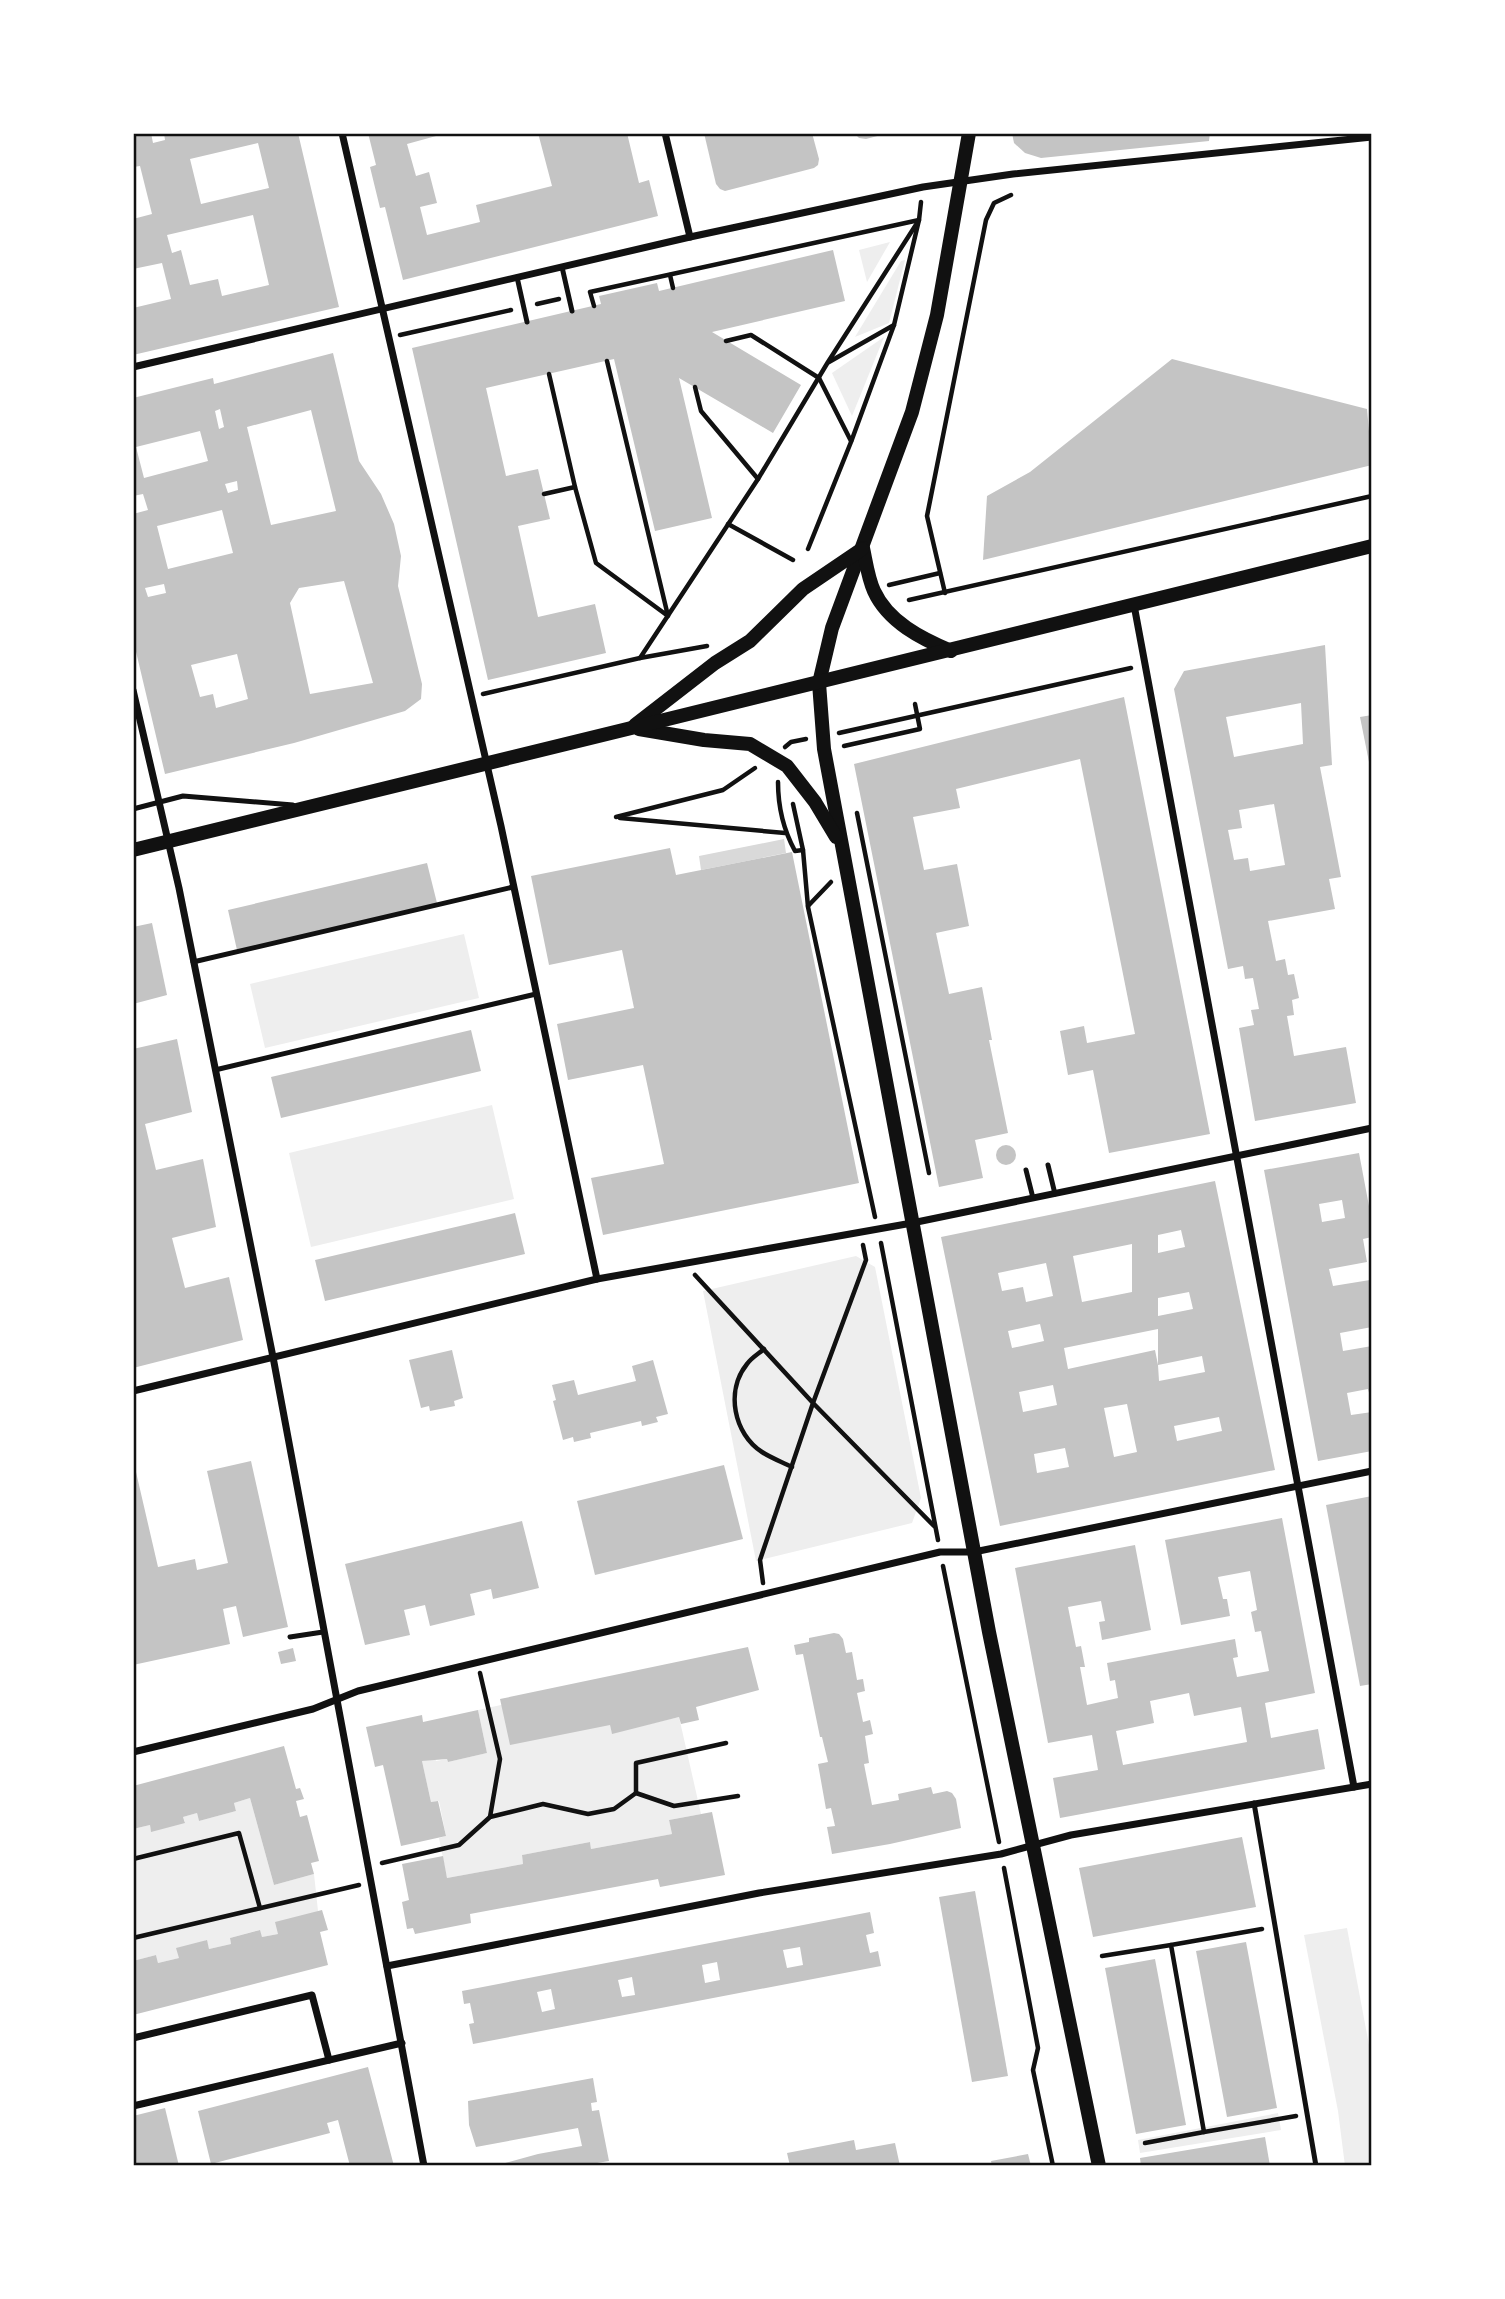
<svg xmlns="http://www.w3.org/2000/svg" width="1505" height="2299" viewBox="0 0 1505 2299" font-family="Inter,sans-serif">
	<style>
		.green { fill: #eee }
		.water { fill: #d9d9d9 }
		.building { fill: #c4c4c4; fill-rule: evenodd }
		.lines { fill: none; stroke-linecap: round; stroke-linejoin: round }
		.path { stroke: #111; stroke-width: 4.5 }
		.service { stroke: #111; stroke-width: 5 }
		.minor { stroke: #111; stroke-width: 7 }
		.secondary { stroke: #111; stroke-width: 14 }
		.neatline { fill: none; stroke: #111; stroke-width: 2.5 }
	</style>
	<rect width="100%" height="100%" fill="#fff"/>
	<g class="green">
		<polygon points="890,242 867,282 859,250"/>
		<polygon points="905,260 889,323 855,337 901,261"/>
		<polygon points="884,337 852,416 832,373"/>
		<polygon points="464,934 479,998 265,1048 250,984"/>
		<polygon points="492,1105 514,1199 311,1247 289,1153"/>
		<polygon points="856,1256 875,1267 921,1498 912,1523 756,1561 703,1291"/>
		<polygon points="501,1705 610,1725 612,1733 679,1717 701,1814 669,1820 672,1834 591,1849 590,1842 522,1855 523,1864 447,1878 439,1838 446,1836 439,1801 431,1802 422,1761 435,1758 436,1761 447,1759 448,1762 487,1753 478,1710"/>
		<polygon points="250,1798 274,1885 314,1874 318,1911 278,1934 262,1937 259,1930 230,1938 231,1944 209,1949 206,1940 179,1958 158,1963 156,1955 133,1961 133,1829 150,1825 151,1831 185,1822 183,1817 197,1813 199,1821 236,1811 234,1803"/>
		<polygon points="1347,1928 1372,2061 1372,2166 1345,2166 1338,2111 1304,1935"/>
		<polygon points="1278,2113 1281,2130 1140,2153 1138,2140"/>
	</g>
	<polygon class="water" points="784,839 786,853 701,870 699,856"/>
	<g class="building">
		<path d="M133,133H151L153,143L165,140L164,133H298L339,307L133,355V308L171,299L162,263L133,269V219L152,214L140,166L133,167ZM258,143L269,188L201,204L190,159ZM253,215L269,285L222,296L218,279L190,285L181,250L172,253L167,235Z"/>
		<polygon points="368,133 447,133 407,144 416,176 429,172 437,203 420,207 427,235 480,222 476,205 552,186 538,133 627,133 639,183 649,180 658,216 403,280 385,207 380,208 370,167 376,165"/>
		<polygon points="704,133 812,133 819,159 818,165 814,168 725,191 720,189 716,184"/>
		<polygon points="854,133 885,133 885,134 866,139 859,138"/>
		<polygon points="1012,133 1210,133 1209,141 1041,158 1025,153 1014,143"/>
		<polygon points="833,250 845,301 712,332 801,385 773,433 679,378 712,518 655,531 614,359 486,388 506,476 538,469 550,519 518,526 538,617 595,604 606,653 488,680 412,348 601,304 599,296 657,283 659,291"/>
		<path d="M333,353L359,461L381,494L394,524L401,556L398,586L422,684L421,699L405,711L294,743L165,774L133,639V514L148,510L143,494L133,496V398L213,378L214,384ZM220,409L224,427L219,429L215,411ZM311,410L336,511L271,525L247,427ZM200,431L208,461L144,478L136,447ZM237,481L238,490L228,493L225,484ZM222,510L233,553L168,569L157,526ZM344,581L373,683L310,694L290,603L299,588ZM164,584L166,593L148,597L145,588ZM237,654L248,699L216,708L213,694L200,697L191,665Z"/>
		<polygon points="1172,359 1367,409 1372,465 983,560 987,496 1030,472"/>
		<path d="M1325,645L1332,765L1320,767L1341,877L1329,879L1335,909L1268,921L1276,961L1285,959L1288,975L1294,974L1299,998L1292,1000L1294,1015L1287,1016L1294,1056L1346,1047L1356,1103L1255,1121L1239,1028L1254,1025L1251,1010L1259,1009L1253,978L1245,979L1243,966L1228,969L1174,689L1184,671ZM1301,703L1303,744L1234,757L1226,717ZM1274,804L1285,865L1250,871L1248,858L1234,860L1228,830L1242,828L1239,810Z"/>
		<polygon points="1124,697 1210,1134 1109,1153 1093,1070 1068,1075 1060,1031 1084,1026 1087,1043 1135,1034 1080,759 956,789 960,808 913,817 924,870 957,864 969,926 936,933 949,994 982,987 992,1040 989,1040 1008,1133 975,1140 983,1178 939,1187 854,764"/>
		<polygon points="1372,715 1372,772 1371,772 1360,717"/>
		<polygon points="670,848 676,875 792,852 859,1183 603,1235 591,1178 664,1164 643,1065 568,1080 557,1024 634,1008 622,950 549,965 531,876"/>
		<polygon points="427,863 437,903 237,950 228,910"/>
		<polygon points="152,923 167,995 133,1004 133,927"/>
		<polygon points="471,1030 481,1071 281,1118 271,1077"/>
		<polygon points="177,1039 192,1112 145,1124 156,1170 203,1159 216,1227 172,1238 185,1288 229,1277 243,1340 133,1368 133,1049"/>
		<circle cx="1006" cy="1155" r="10"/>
		<path d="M1359,1153L1372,1222V1237L1363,1239L1367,1262L1329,1269L1333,1286L1370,1280L1372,1327L1340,1333L1343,1351L1372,1346V1404L1368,1389L1347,1393L1351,1415L1372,1412V1451L1318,1461L1264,1170ZM1342,1200L1345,1218L1322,1222L1319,1204Z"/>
		<path d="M1215,1181L1275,1470L1000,1526L941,1237ZM1181,1230L1185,1247L1158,1253V1235ZM1132,1244V1292L1082,1302L1073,1256ZM1046,1263L1053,1296L1026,1302L1023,1287L1002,1291L998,1273ZM1189,1292L1193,1309L1158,1316V1298ZM1040,1324L1044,1341L1012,1348L1008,1331ZM1158,1329V1365L1155,1350L1068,1369L1064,1348ZM1202,1356L1205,1372L1159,1381L1158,1365ZM1053,1385L1057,1405L1023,1412L1019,1392ZM1127,1404L1137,1452L1114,1457L1104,1408ZM1219,1417L1222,1431L1177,1441L1174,1426ZM1065,1448L1069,1467L1037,1473L1034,1454Z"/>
		<polygon points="515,1213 525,1254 325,1301 315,1260"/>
		<polygon points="452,1350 463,1398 454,1401 455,1406 430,1411 429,1406 421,1408 409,1360"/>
		<polygon points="653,1360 668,1414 656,1417 658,1422 642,1426 641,1421 590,1433 591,1438 574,1442 573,1437 563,1440 553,1401 556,1400 552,1385 574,1380 578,1395 636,1381 632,1366"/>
		<polygon points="133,1459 158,1567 195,1559 197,1570 228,1563 207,1471 251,1461 288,1627 243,1637 236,1606 223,1609 230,1644 133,1665"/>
		<polygon points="724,1465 743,1539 595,1575 577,1501"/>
		<polygon points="1372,1496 1372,1684 1360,1686 1326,1505"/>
		<path d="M1282,1518L1315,1693L1265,1703L1271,1738L1318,1729L1325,1769L1060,1818L1053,1778L1098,1770L1092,1735L1048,1743L1015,1568L1135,1545L1151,1630L1102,1640L1099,1622L1105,1621L1101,1601L1068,1607L1076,1647L1081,1646L1085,1667H1080L1087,1705L1118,1698L1115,1680L1110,1681L1107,1663L1235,1639L1238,1657L1233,1658L1237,1677L1269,1671L1261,1631L1255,1632L1251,1612L1257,1610L1250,1571L1218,1577L1223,1599H1227L1230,1616L1181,1625L1165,1540ZM1189,1693L1194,1716L1241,1707L1247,1742L1123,1765L1116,1731L1154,1723L1150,1701Z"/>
		<polygon points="522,1521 539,1588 493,1599 491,1589 470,1594 475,1615 430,1626 425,1605 404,1610 410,1635 365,1645 345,1564"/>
		<polygon points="834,1633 839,1634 843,1639 846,1653 852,1652 857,1680 863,1679 865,1691 857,1693 863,1722 870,1720 873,1734 865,1736 869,1763 864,1764 872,1805 899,1800 898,1794 931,1787 933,1794 947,1791 952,1793 956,1799 961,1828 890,1844 832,1854 827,1827 835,1826 831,1808 826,1809 818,1764 828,1762 822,1737 820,1737 803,1654 796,1655 794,1645 809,1642 809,1638"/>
		<polygon points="748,1647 759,1690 696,1707 699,1720 681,1724 679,1717 612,1734 610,1725 510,1745 500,1699"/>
		<polygon points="293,1648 296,1661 281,1664 278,1652"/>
		<polygon points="478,1710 487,1753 448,1762 447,1759 422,1761 431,1802 438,1801 446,1836 401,1846 383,1765 375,1767 366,1727 422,1715 423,1722"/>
		<polygon points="284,1746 296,1789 300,1788 304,1799 296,1801 300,1817 307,1815 319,1861 311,1863 314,1874 274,1885 250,1798 234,1803 236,1811 199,1821 197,1813 183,1817 185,1823 151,1832 150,1825 133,1829 133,1786"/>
		<polygon points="712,1812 725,1875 660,1887 658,1879 470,1914 471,1923 415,1934 413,1928 407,1929 402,1902 409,1900 402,1864 443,1856 447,1878 523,1864 522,1855 590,1842 591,1849 672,1834 669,1820"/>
		<polygon points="1242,1837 1256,1907 1093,1937 1079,1868"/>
		<polygon points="975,1891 1008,2076 972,2082 939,1897"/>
		<polygon points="322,1910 328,1930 320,1932 328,1965 133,2015 133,1961 156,1955 158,1963 179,1958 176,1948 207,1940 209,1949 231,1944 230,1938 260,1930 262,1937 278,1934 275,1922"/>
		<path d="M870,1912L874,1933L866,1935L870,1953L878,1951L881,1966L473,2044L469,2024L474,2023L470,2003L464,2004L462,1991ZM800,1947L803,1965L787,1968L783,1950ZM717,1962L720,1980L705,1983L702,1965ZM632,1977L635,1995L622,1997L618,1980ZM551,1989L555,2009L542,2012L537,1992Z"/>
		<polygon points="1246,1942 1277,2108 1227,2117 1196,1951"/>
		<polygon points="1155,1959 1186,2125 1136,2134 1105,1968"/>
		<polygon points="368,2067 394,2166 350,2166 338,2120 327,2123 330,2133 211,2164 198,2111"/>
		<polygon points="593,2078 597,2102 591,2103 592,2111 599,2110 609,2161 597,2163 597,2166 494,2166 538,2154 582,2146 578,2128 476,2147 469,2125 468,2101"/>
		<polygon points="165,2108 179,2166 133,2166 133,2116"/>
		<polygon points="1265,2137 1270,2166 1141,2166 1140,2158"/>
		<polygon points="854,2140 856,2150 895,2143 900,2166 790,2166 787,2153"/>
		<polygon points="1028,2154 1031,2166 992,2166 991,2161"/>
	</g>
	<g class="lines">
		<g class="path">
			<polyline points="670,275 673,288"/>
			<polyline points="537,304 559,299"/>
			<polyline points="594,306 590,292 919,220 894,325 851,442 808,549"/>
			<polyline points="400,335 511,310"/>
			<polyline points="726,341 751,335 819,378 851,441"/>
			<polyline points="829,362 894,325"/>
			<polyline points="549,374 575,487"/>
			<polyline points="695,387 701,411 758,479"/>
			<polyline points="544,494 575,487 596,563 668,616 607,361"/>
			<polyline points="728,524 793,560"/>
			<polyline points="889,585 940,573"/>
			<polyline points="945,593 927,516 986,220 994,203 1011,195"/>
			<polyline points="909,600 1372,496"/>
			<polyline points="640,658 758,479 828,362 919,220 921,202"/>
			<polyline points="483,694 640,658 707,646"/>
			<polyline points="839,733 1131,668"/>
			<polyline points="844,746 920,729 915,704"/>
			<polyline points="785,747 791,742 806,739"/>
			<path d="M778,782C778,808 783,829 795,851L803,850"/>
			<polyline points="793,804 803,850 808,907 875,1217"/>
			<polyline points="857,813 929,1173"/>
			<polyline points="616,817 723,790 755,768"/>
			<polyline points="620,818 785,833"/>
			<polyline points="808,906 831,882"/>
			<polyline points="881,1243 938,1540"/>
			<polyline points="863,1245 866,1260 813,1403 934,1526"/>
			<polyline points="695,1275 813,1403 760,1560 763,1583"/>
			<path d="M764,1349C758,1354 751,1358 747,1364C725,1391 734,1434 762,1452C771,1458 782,1462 792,1467"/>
			<polyline points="943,1566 999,1842"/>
			<polyline points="480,1673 500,1759 490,1817"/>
			<polyline points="636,1793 636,1763 726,1743"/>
			<polyline points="133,1859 239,1833 260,1908"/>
			<polyline points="382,1863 459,1845 490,1817 543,1804 588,1814 614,1809 636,1793 674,1806 738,1796"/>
			<polyline points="1004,1868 1038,2048 1033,2070 1053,2166"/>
			<polyline points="1262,1929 1171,1945 1204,2132 1296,2116"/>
			<polyline points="133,1938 359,1885"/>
			<polyline points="1102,1956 1171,1945"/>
			<polyline points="1145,2143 1204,2132"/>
		</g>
		<g class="service">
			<polyline points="562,267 572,311"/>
			<polyline points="517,277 527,322"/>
			<polyline points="133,809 183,796 293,805"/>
			<polyline points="193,962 513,887"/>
			<polyline points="215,1070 536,994"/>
			<polyline points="1048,1165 1055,1194"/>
			<polyline points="1026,1170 1033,1198"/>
			<polyline points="290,1637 323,1632"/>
			<polyline points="1254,1803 1316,2166"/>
		</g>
		<g class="minor">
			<polyline points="342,133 501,826 597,1279"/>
			<polyline points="665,133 690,237"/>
			<polyline points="133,367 690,237 923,187 1013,174 1372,137"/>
			<polyline points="1134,605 1354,1787"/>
			<polyline points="133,690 179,888 273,1357 424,2166"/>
			<polyline points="133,1391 597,1279 912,1223 1372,1128"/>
			<polyline points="133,1752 313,1709 358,1691 940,1552 974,1552 1372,1471"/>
			<polyline points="387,1966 759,1893 1001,1854 1071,1835 1372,1784"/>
			<polyline points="133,2038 312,1995 329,2060"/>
			<polyline points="133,2106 402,2043"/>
		</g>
		<g class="secondary">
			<polyline points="969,133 937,315 912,412 832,628 819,683 824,749 989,1632 1099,2166"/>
			<path d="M863,548C866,562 868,578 874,591C888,622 922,639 951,651"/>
			<polyline points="635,725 715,663 750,641 803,589 862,549"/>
			<polyline points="639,729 704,740 750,744 787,766 815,802 836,837"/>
			<path d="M133,850C546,748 959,649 1372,546"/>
		</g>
	</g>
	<rect width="1505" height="2299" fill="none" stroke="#ffffff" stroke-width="270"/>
	<rect x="135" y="135" width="1235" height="2029" class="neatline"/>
</svg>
